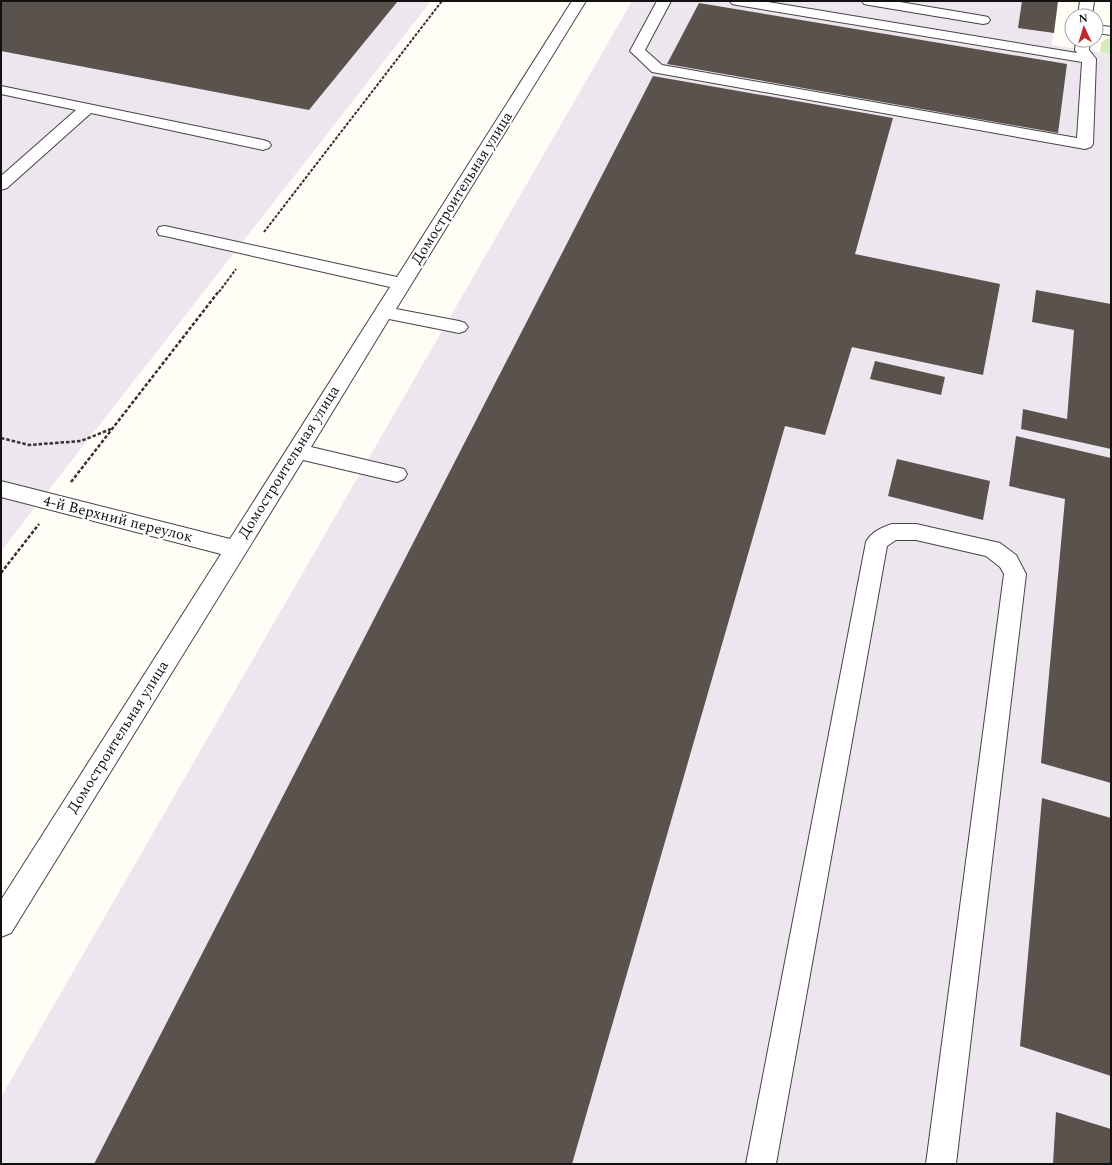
<svg xmlns="http://www.w3.org/2000/svg" width="1112" height="1165" viewBox="0 0 1112 1165" font-family="Spectral,serif">
	<style>
		.industrial { fill: #eee6ef }
		.green { fill: #d5ebbd }
		.building { fill: #5a524d }
		.lines { fill: none; stroke-linecap: round; stroke-linejoin: round }
		.minor-casing { stroke: #444; stroke-width: 2 }
		.path-far1 { stroke: #333; stroke-width: 2; stroke-dasharray: 3 1.5; stroke-linecap: butt }
		.path { stroke: #333; stroke-width: 2.5; stroke-dasharray: 3.5 2; stroke-linecap: butt }
		.minor { fill: #fff; fill-rule: evenodd }
		.labels { text-anchor: middle; dominant-baseline: central; stroke-width: 4; stroke-linejoin: round; paint-order: stroke }
		.street-label { font-size: 15px; fill: #111; stroke: #fff }
	</style>
	<rect width="100%" height="100%" fill="#fffdf5"/>
	<g class="industrial">
		<polygon points="1,1 431,1 1,551"/>
		<polygon points="632,1 1058,1 1052,45 1111,54 1111,1164 1,1164 1,1097"/>
	</g>
	<polygon class="green" points="1111,38 1111,54 1100,52 1101,43 1106,39"/>
	<g class="building">
		<polygon points="1,1 398,1 309,110 1,51"/>
		<polygon points="1022,1 1058,1 1054,33 1018,28"/>
		<polygon points="699,3 1067,64 1058,133 667,64"/>
		<polygon points="653,76 893,118 855,254 1000,284 983,375 852,347 825,435 785,426 572,1164 94,1164"/>
		<polygon points="1036,290 1111,304 1111,449 1021,429 1023,409 1067,419 1074,330 1032,322"/>
		<polygon points="875,361 945,377 941,395 870,379"/>
		<polygon points="1016,436 1111,458 1111,783 1041,763 1065,499 1009,486"/>
		<polygon points="897,459 990,481 983,520 888,496"/>
		<polygon points="1042,798 1111,818 1111,1076 1020,1046"/>
		<polygon points="1056,1112 1111,1129 1111,1164 1053,1164"/>
	</g>
	<g class="lines">
		<defs>
			<g id="minor">
				<polygon points="572,1 586,1 396,309 459,321 465,323 468,327 465,331 459,333 389,319 311,447 404,469 407,474 404,479 397,482 303,460 11,933 1,937 1,900 221,554 1,497 1,481 230,539 390,287 165,236 159,235 157,231 159,227 165,226 397,277"/>
				<polygon points="657,1 671,1 645,50 662,65 1077,138 1082,62 737,5 732,4 730,1 762,1 1077,53 1075,50 1076,40 1090,40 1089,50 1096,59 1093,144 1091,147 1085,149 652,72 630,51"/>
				<polygon points="862,1 894,1 983,16 988,17 990,20 988,23 983,24 869,5 864,4"/>
				<polygon points="1080,1 1094,1 1092,16 1078,16"/>
				<polygon points="1096,25 1111,27 1111,35 1096,33"/>
				<polygon points="1,86 263,140 269,142 271,145 269,148 263,150 91,113 7,188 1,190 1,176 76,110 1,94"/>
				<path d="M892,524H916L1000,543L1016,555L1026,574L956,1164H926L1004,574L1000,567L986,556L916,540H896L887,546L776,1164H746L866,542C871,532 882,527 892,524Z"/>
			</g>
		</defs>
		<use href="#minor" class="minor-casing"/>
		<g class="path-far1">
			<polyline points="264,232 442,1"/>
			<polyline points="219,292 236,269"/>
		</g>
		<g class="path">
			<polyline points="1,438 29,445 81,441 111,429"/>
			<polyline points="71,482 219,291"/>
			<polyline points="1,573 39,524"/>
		</g>
		<use href="#minor" class="minor"/>
	</g>
	<g class="labels">
		<g class="street-label">
			<text transform="translate(462 188) rotate(-58)">Домостроительная улица</text>
			<text transform="translate(289 462) rotate(-58)">Домостроительная улица</text>
			<text transform="translate(118 519) rotate(14)">4-й Верхний переулок</text>
			<text transform="translate(118 737) rotate(-58)">Домостроительная улица</text>
		</g>
	</g>
	<rect width="1112" height="1165" fill="none" stroke="#111111" stroke-width="4"/>
	<g transform="translate(1084 28) rotate(356)"><circle r="19" fill="#ffffff" stroke="#a0a0a0"/>
	<path d="M0-3L7 15L0 10L-7 15Z" fill="#c4262e"/>
	<text y="-6" font-size="11" font-weight="bold" text-anchor="middle" fill="#111111">N</text>
	</g>
</svg>
